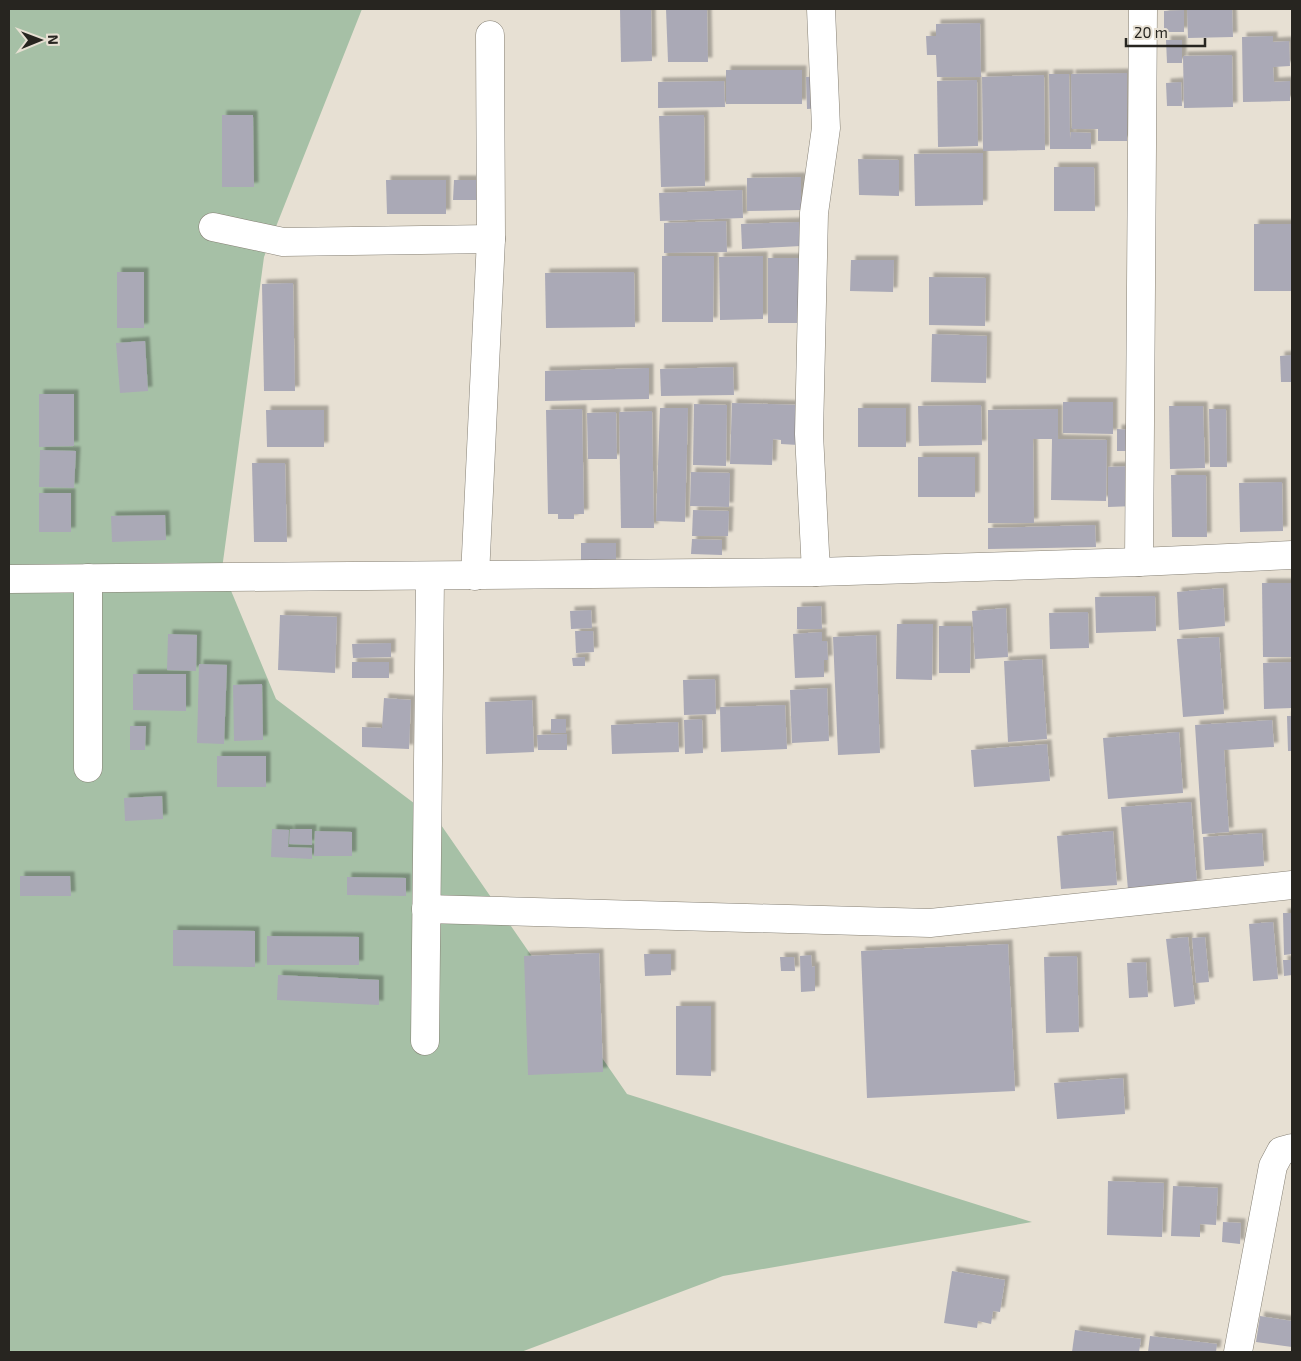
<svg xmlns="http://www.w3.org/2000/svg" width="1301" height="1361" viewBox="0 0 1301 1361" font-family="'Exo 2',sans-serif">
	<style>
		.green { fill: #a6c0a6 }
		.building { fill: #aaa9b6; filter: url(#shadow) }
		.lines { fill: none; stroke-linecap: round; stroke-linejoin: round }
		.minor-casing { stroke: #868075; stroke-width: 29 }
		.minor { stroke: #fff; stroke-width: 28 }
	</style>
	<defs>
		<filter id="shadow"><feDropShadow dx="4.5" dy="-4.5" stdDeviation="1" flood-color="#0004"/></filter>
	</defs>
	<rect width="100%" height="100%" fill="#e7e0d3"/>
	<polygon class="green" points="9,9 362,9 264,257 222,569 276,699 439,822 627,1094 1032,1222 723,1276 521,1352 9,1352"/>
	<g class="building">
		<polygon points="620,9 651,9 652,61 621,62"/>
		<polygon points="666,9 707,9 708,62 668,62"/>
		<polygon points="1187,9 1232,9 1233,37 1188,38"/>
		<polygon points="1184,10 1184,32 1164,32 1164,11"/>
		<polygon points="980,23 981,77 937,77 936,55 927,55 926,36 936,36 936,24"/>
		<polygon points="1273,36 1273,42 1289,41 1290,66 1273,67 1274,82 1290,81 1290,101 1243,102 1242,37"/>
		<polygon points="1166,40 1182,40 1182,63 1167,63"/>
		<polygon points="1232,55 1233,107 1184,108 1183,56"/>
		<rect x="726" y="70" width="76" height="34"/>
		<polygon points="1127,73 1127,141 1098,141 1098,129 1072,129 1071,74"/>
		<polygon points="1049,74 1069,74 1070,139 1071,132 1091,133 1091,149 1050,149"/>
		<polygon points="1044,75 1045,150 983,151 982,77"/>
		<polygon points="821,76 822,108 807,109 806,77"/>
		<polygon points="977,80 978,146 938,147 937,81"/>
		<polygon points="724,81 725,107 658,108 658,82"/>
		<polygon points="1181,82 1182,106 1167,106 1166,83"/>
		<polygon points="222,115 253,115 254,187 222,187"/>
		<polygon points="704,115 705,186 661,187 659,116"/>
		<polygon points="983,153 983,205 915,206 914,154"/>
		<polygon points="858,159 899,160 899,196 859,195"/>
		<polygon points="1054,167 1094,167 1095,211 1054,211"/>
		<polygon points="801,177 801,210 747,211 747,178"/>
		<polygon points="386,180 446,180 446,214 387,214"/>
		<polygon points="454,180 482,180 481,200 453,200"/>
		<polygon points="742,190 743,218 660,221 659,193"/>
		<polygon points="726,221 727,252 664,253 664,223"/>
		<polygon points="800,222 801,246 742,249 741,224"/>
		<rect x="1254" y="224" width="38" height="67"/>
		<polygon points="662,256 714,256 713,322 662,322"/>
		<polygon points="763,256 763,319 720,320 719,257"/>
		<rect x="768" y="258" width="38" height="65"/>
		<polygon points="851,260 894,260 893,292 850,291"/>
		<rect x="117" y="272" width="27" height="56"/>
		<polygon points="634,272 635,327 546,328 545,273"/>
		<polygon points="929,277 986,278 985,326 929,325"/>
		<polygon points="293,283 295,391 264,391 262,284"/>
		<polygon points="932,334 987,336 986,383 931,382"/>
		<polygon points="145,341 148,391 120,393 116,343"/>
		<polygon points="1292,355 1292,382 1281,382 1280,356"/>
		<polygon points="733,367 734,395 661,396 660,369"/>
		<polygon points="649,368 649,399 545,401 545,371"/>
		<polygon points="39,394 74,394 74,446 39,447"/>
		<polygon points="1063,402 1113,402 1113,434 1063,433"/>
		<polygon points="732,403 800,405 798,445 781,444 781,440 773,439 772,465 730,464"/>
		<polygon points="694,404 727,405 726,466 693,465"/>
		<polygon points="981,405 982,445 919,446 918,406"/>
		<polygon points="1169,406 1203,406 1205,468 1170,469"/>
		<polygon points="660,408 688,408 685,522 656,521"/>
		<rect x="858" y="408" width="48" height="39"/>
		<polygon points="582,409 584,514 574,514 574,519 558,519 558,514 548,514 546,410"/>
		<polygon points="1058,409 1058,439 1107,440 1106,501 1051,500 1052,439 1033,439 1034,523 988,523 988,410"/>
		<polygon points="1209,409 1226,409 1227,467 1210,467"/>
		<polygon points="266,410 324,410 324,447 267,447"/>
		<polygon points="652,411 654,528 621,528 619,412"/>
		<polygon points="616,412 617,459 588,459 587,413"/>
		<polygon points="1117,429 1132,430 1132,451 1117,451"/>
		<polygon points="40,450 76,451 74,488 39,487"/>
		<rect x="918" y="457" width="57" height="40"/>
		<polygon points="252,463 285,463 287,542 254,542"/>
		<polygon points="1135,466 1135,506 1108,507 1108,467"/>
		<polygon points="691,472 730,473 729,507 690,506"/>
		<polygon points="1171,475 1206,475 1207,537 1172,537"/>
		<polygon points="1282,482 1283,531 1240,532 1239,483"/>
		<rect x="39" y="493" width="32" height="39"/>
		<polygon points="693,510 729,511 728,536 692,536"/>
		<polygon points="165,515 166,540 112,542 111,516"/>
		<polygon points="1095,525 1096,547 988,549 988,528"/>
		<polygon points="692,539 722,540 722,555 691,554"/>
		<rect x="581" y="543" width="35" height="20"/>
		<polygon points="1262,583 1292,583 1292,657 1263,657"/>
		<polygon points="1223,588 1225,626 1179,630 1177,592"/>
		<polygon points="1155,596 1156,631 1096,633 1095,597"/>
		<polygon points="821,606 822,629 797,629 797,607"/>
		<polygon points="1006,608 1008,657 975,659 972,611"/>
		<polygon points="591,610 592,628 571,629 570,611"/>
		<polygon points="1088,612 1089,648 1050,649 1049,613"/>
		<polygon points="280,615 337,617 335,673 278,670"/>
		<polygon points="897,624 933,624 932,680 896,679"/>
		<polygon points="939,626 971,626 970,673 939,673"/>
		<polygon points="575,631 593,631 594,652 576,653"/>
		<polygon points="822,632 822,641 827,641 828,660 824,660 824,677 795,678 793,634"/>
		<polygon points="168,634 197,635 196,671 167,670"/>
		<polygon points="876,635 880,753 838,755 833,637"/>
		<polygon points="1219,637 1224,714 1183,717 1177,639"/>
		<polygon points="391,643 391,657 353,658 352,644"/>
		<polygon points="585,657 585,666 573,666 572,658"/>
		<polygon points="1042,659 1047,739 1008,742 1004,661"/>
		<rect x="352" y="662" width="37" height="16"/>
		<polygon points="1292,662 1292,708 1264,709 1263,663"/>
		<polygon points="199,664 227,665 224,744 197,743"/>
		<polygon points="133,674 186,674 186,711 133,710"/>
		<polygon points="715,679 716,714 684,715 683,680"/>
		<polygon points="262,684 263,740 234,741 233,685"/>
		<polygon points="827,688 829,741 792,743 790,690"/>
		<polygon points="384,698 411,700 409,749 362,747 362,727 382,728"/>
		<polygon points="532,700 534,752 486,754 485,702"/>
		<polygon points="785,705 787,749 721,752 720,707"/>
		<polygon points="1287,716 1292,716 1292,751 1288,751"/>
		<rect x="551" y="719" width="15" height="14"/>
		<polygon points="702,719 703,753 685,754 684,720"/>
		<polygon points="1272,720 1274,747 1224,750 1229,832 1202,834 1195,725"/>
		<polygon points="678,722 679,752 612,754 611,725"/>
		<polygon points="130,726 146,726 145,750 130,750"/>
		<polygon points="1179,732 1183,793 1108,799 1103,738"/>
		<polygon points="567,734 567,750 538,750 537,735"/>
		<polygon points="1047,744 1050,781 974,787 971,750"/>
		<rect x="217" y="756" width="49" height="31"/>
		<polygon points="162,796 163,819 125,821 124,798"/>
		<polygon points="1191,802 1197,884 1128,890 1121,807"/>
		<polygon points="272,829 289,830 288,847 312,848 312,859 271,857"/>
		<polygon points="290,829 312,829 312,845 289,844"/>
		<polygon points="315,831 352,832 352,856 314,856"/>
		<polygon points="1113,831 1117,885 1061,889 1057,836"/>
		<polygon points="1262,833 1264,866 1205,870 1203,837"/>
		<polygon points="20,876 70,876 71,896 20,896"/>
		<polygon points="347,877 406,878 406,896 347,895"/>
		<polygon points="1283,913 1292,913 1292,954 1284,955"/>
		<polygon points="1273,922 1278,979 1253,981 1249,924"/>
		<polygon points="173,930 255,931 255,967 173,966"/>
		<polygon points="267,936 359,937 359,965 267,965"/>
		<polygon points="1188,937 1195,1004 1174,1007 1166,939"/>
		<polygon points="1205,937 1209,982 1196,983 1192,938"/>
		<polygon points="1008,944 1015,1091 867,1098 861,951"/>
		<polygon points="599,953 603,1072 528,1075 524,956"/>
		<polygon points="644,954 671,954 671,975 645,976"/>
		<polygon points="811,955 812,967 815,966 815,991 801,992 800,956"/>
		<polygon points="1077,956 1079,1032 1046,1033 1044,957"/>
		<polygon points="780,957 794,957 795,971 781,971"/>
		<polygon points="1283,960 1292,960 1292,975 1284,976"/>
		<polygon points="1146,962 1148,997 1129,998 1127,963"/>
		<polygon points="278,975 379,980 379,1005 277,1000"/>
		<polygon points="676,1006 711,1006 711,1076 676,1075"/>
		<polygon points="1123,1078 1125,1114 1057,1119 1054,1083"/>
		<polygon points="1108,1181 1164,1183 1162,1237 1107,1235"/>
		<polygon points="1173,1186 1218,1188 1216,1225 1200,1224 1200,1237 1171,1236"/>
		<polygon points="1223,1222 1241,1223 1240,1244 1222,1242"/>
		<polygon points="952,1271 1005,1280 1000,1312 993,1311 991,1324 978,1321 977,1328 944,1323"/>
		<polygon points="1260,1316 1292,1321 1292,1347 1256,1342"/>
		<polygon points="1075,1330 1141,1339 1139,1352 1072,1352"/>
		<polygon points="1150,1336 1217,1344 1216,1352 1148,1352"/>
	</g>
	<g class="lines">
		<defs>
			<g id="minor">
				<polyline points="213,227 283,242 491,239"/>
				<polyline points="1139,562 1143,9"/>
				<polyline points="816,572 809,434 814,213 826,128 821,9"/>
				<polyline points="475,576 491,239 490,35"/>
				<polyline points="88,578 88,768"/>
				<polyline points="9,579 816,572 1139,562 1292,555"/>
				<polyline points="426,909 930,923 1292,885"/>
				<polyline points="425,1041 430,577"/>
				<polyline points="1238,1352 1273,1166 1281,1151 1292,1148"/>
			</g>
		</defs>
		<use href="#minor" class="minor-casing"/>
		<use href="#minor" class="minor"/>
	</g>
	<rect width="1301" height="1361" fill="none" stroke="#272520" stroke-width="20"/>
	<g transform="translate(40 40) rotate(89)" stroke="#e7e0d3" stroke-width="4" paint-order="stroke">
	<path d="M0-4L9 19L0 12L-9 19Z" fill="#272520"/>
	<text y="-8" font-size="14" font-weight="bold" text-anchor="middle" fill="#272520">N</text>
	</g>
	<path d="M1126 38v8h79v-8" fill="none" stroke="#272520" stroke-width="2.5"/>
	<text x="1134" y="38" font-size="15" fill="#272520" stroke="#e7e0d3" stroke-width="4" paint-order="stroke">20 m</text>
</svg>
